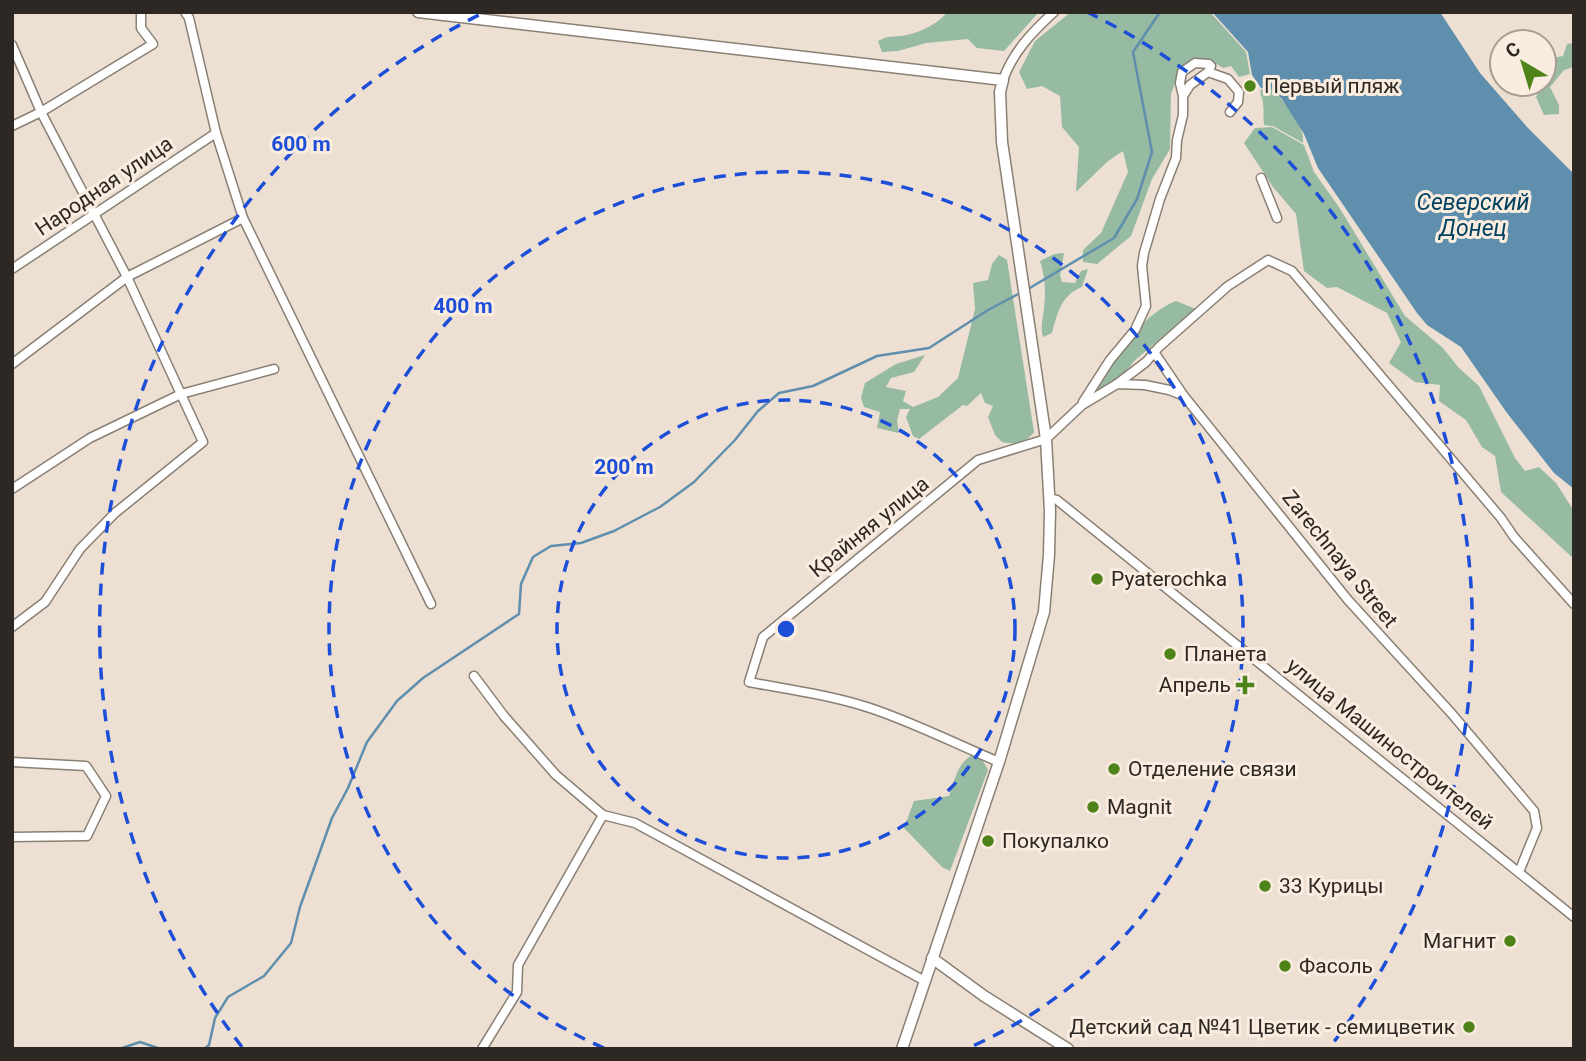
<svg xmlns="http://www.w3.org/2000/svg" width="1586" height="1061" viewBox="0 0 1586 1061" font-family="Roboto,sans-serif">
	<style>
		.green { fill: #97baa2 }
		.water { fill: #5f8fad }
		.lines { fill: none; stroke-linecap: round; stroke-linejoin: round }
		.stream { stroke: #5f8fad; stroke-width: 2.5 }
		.minor-casing { stroke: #8a7f73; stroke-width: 11 }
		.tertiary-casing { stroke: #8a7f73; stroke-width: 13 }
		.minor { stroke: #fff; stroke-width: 8 }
		.tertiary { stroke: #fff; stroke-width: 10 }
		.ring { fill: none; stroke: #1d4ed8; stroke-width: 3.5; stroke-dasharray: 12 9 }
		.poi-dot { fill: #4e831a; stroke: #faede0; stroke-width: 2.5 }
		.labels { text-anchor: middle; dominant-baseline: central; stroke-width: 6; stroke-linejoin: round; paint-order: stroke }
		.poi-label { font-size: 21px; fill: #2d2823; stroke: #faede0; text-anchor: start }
		.street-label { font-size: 21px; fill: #2d2823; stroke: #faede0 }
		.water-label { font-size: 23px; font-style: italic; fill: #004160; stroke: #faede0 }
		.centre { fill: #1d4ed8; stroke: #faede0; stroke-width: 3.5 }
		.ring-label { font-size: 21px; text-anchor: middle; font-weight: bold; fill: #1d4ed8; stroke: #faede0; stroke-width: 6; stroke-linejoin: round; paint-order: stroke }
	</style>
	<rect width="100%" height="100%" fill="#ede0d3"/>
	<g class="green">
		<path d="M947,12H1039L1004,51L977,48L968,39L926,43L898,51L882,52L878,41C887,36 890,37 900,36C915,35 939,24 947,12Z"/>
		<polygon points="1071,12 1210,12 1246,52 1250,74 1239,77 1231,66 1223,68 1209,59 1181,67 1171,94 1170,149 1152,179 1131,236 1097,264 1083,262 1083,250 1101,233 1128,172 1123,151 1108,161 1076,192 1079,147 1062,127 1060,96 1042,86 1027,89 1019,72 1035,41"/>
		<polygon points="1574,43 1574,67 1564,70 1550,87 1559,105 1559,114 1544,115 1536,97 1542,84 1544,84 1544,60 1563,56 1567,44"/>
		<path d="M1270,88C1284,100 1305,124 1303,143L1273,126L1264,125C1263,118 1264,111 1263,104C1263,97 1259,96 1261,89Z"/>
		<polygon points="1272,127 1304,145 1314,172 1339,207 1405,316 1443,348 1458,367 1479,386 1515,458 1525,471 1539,467 1556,483 1574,511 1574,559 1501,492 1495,456 1482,447 1466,420 1439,401 1440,385 1415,382 1389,363 1401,342 1387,313 1337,287 1327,288 1304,271 1296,214 1273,187 1244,143 1255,128"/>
		<path d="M1064,253L1060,275L1062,282L1075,283L1081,271L1088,269L1082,287C1061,295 1057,314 1052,333L1043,337C1040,326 1043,319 1044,308C1046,293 1045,275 1040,261L1054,254Z"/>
		<path d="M999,255L1007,260L1034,432C1026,443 1015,445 1002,442L995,435L988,417L993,406L985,403L981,393L967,406L963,405L919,439L913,436L906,417L910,409H900L897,421L899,433L877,428L880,412L864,407L861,398L865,383L896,364L925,355L914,372L891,378L886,387L906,391L903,401L913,407L938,397L958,378L975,309L973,283L988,280L992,264Z"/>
		<path d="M1176,301L1196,309L1134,361C1126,374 1110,386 1095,390C1115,357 1139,316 1176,301Z"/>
		<path d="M973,755L982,759L988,770L950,871L942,867L904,828L914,801L949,796C954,782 958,761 973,755Z"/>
	</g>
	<polygon class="water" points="1212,12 1440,12 1480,73 1528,128 1574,174 1574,489 1554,473 1507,413 1461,347 1427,325 1417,313 1318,168 1304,134 1282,99 1270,88 1261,88 1252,75 1248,52"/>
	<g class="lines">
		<g class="stream">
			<polyline points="1028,289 1114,238 1137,199 1152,152 1133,52 1160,12"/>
			<polyline points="119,1049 140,1042 161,1049"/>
			<polyline points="204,1049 209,1045 215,1018 228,997 264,976 291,943 300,907 332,818 348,788 367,742 397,701 423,678 519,614 521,584 533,557 551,546 581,543 614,531 660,507 694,482 735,440 758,411 779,393 813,386 877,356 929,348 988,310 1022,292"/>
		</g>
		<defs>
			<g id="minor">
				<polyline points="185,12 189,18 216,133 243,218 431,604"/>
				<polyline points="12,45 41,112 127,277 203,442 115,513 80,549 45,602 12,627"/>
				<polyline points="1208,72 1228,79 1239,92 1238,102 1230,112"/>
				<path d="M1003,80C1013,52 1032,32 1054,12"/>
				<polyline points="12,126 41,112 153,44 141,28 141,12"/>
				<polyline points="1261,178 1277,218"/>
				<polyline points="12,269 216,133"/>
				<polyline points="1154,352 1184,396"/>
				<polyline points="12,364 127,277 243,218"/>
				<polyline points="1117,384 1146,362 1159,347 1228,286 1268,260 1292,271 1501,518 1514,537 1574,604"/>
				<polyline points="1083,402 1110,360 1135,330 1146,306 1142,266 1144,253 1160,199 1176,158 1177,140 1183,115 1183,96 1190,85 1208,72 1211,66 1209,64 1195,63 1182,72 1180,83 1183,96"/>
				<polyline points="12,489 90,438 181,394 274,369"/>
				<polyline points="1050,498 1057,500 1574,917"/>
				<polyline points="474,676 504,716 556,775 603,815 635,823 925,981"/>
				<polyline points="12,762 86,766 106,796 87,836 12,837"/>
				<path d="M999,762C956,744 915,723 870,708C831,695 790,690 749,682L763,637L978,460L1046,439L1082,405L1117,384L1145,385L1169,390L1184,396L1348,600L1452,714L1534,811L1537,828L1519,872"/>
				<polyline points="482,1049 517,992 518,965 603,815"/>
			</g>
			<g id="tertiary">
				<polyline points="418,12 1003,80 1000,92 1002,142 1046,439 1050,511 1049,555 1044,612 999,762 902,1049"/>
				<polyline points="932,958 984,996 1068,1049"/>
			</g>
		</defs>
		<use href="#minor" class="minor-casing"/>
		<use href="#tertiary" class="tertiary-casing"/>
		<use href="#minor" class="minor"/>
		<use href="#tertiary" class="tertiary"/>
	</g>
	<g class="ring">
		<circle cx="786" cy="629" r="229"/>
		<path d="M604 1048A457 457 0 1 1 968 1048"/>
		<path d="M242 1047A686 686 0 0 1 485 12M1087 12A686 686 0 0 1 1330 1047"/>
	</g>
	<g class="poi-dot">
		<circle cx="1250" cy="86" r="7"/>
		<circle cx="1097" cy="579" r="7"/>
		<circle cx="1170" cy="654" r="7"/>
		<path d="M1241.5 674.5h7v7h7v7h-7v7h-7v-7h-7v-7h7z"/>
		<circle cx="1114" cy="769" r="7"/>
		<circle cx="1093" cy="807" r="7"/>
		<circle cx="988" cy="841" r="7"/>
		<circle cx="1265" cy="886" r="7"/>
		<circle cx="1510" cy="941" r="7"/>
		<circle cx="1285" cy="966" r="7"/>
		<circle cx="1469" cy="1027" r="7"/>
	</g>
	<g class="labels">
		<g class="poi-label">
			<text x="1264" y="86">Первый пляж</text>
			<text x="1111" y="579">Pyaterochka</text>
			<text x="1184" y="654">Планета</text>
			<text x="1231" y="685" text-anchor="end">Апрель</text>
			<text x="1128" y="769">Отделение связи</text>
			<text x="1107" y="807">Magnit</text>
			<text x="1002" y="841">Покупалко</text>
			<text x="1279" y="886">33 Курицы</text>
			<text x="1496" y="941" text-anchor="end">Магнит</text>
			<text x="1299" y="966">Фасоль</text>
			<text x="1455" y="1027" text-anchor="end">Детский сад №41 Цветик - семицветик</text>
		</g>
		<g class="street-label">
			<text transform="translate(104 186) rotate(-34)">Народная улица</text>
			<text transform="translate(869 527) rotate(-39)">Крайняя улица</text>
			<text transform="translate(1340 559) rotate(51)">Zarechnaya Street</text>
			<text transform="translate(1390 744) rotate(39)">улица Машиностроителей</text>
		</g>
		<g class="water-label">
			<text x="1473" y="202">Северский<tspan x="1473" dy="26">Донец</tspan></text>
		</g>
	</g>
	<circle cx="786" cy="629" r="10" class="centre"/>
	<g class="ring-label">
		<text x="301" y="151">600 m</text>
		<text x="463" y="313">400 m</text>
		<text x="624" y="474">200 m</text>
	</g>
	<rect width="1586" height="1061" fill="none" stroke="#2d2823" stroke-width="28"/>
	<g transform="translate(1523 63) rotate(322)"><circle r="33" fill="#faede0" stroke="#a89e94" stroke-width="2"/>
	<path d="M0-5L12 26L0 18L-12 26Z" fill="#4e831a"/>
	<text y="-10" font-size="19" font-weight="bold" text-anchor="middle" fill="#2d2823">С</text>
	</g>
</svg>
